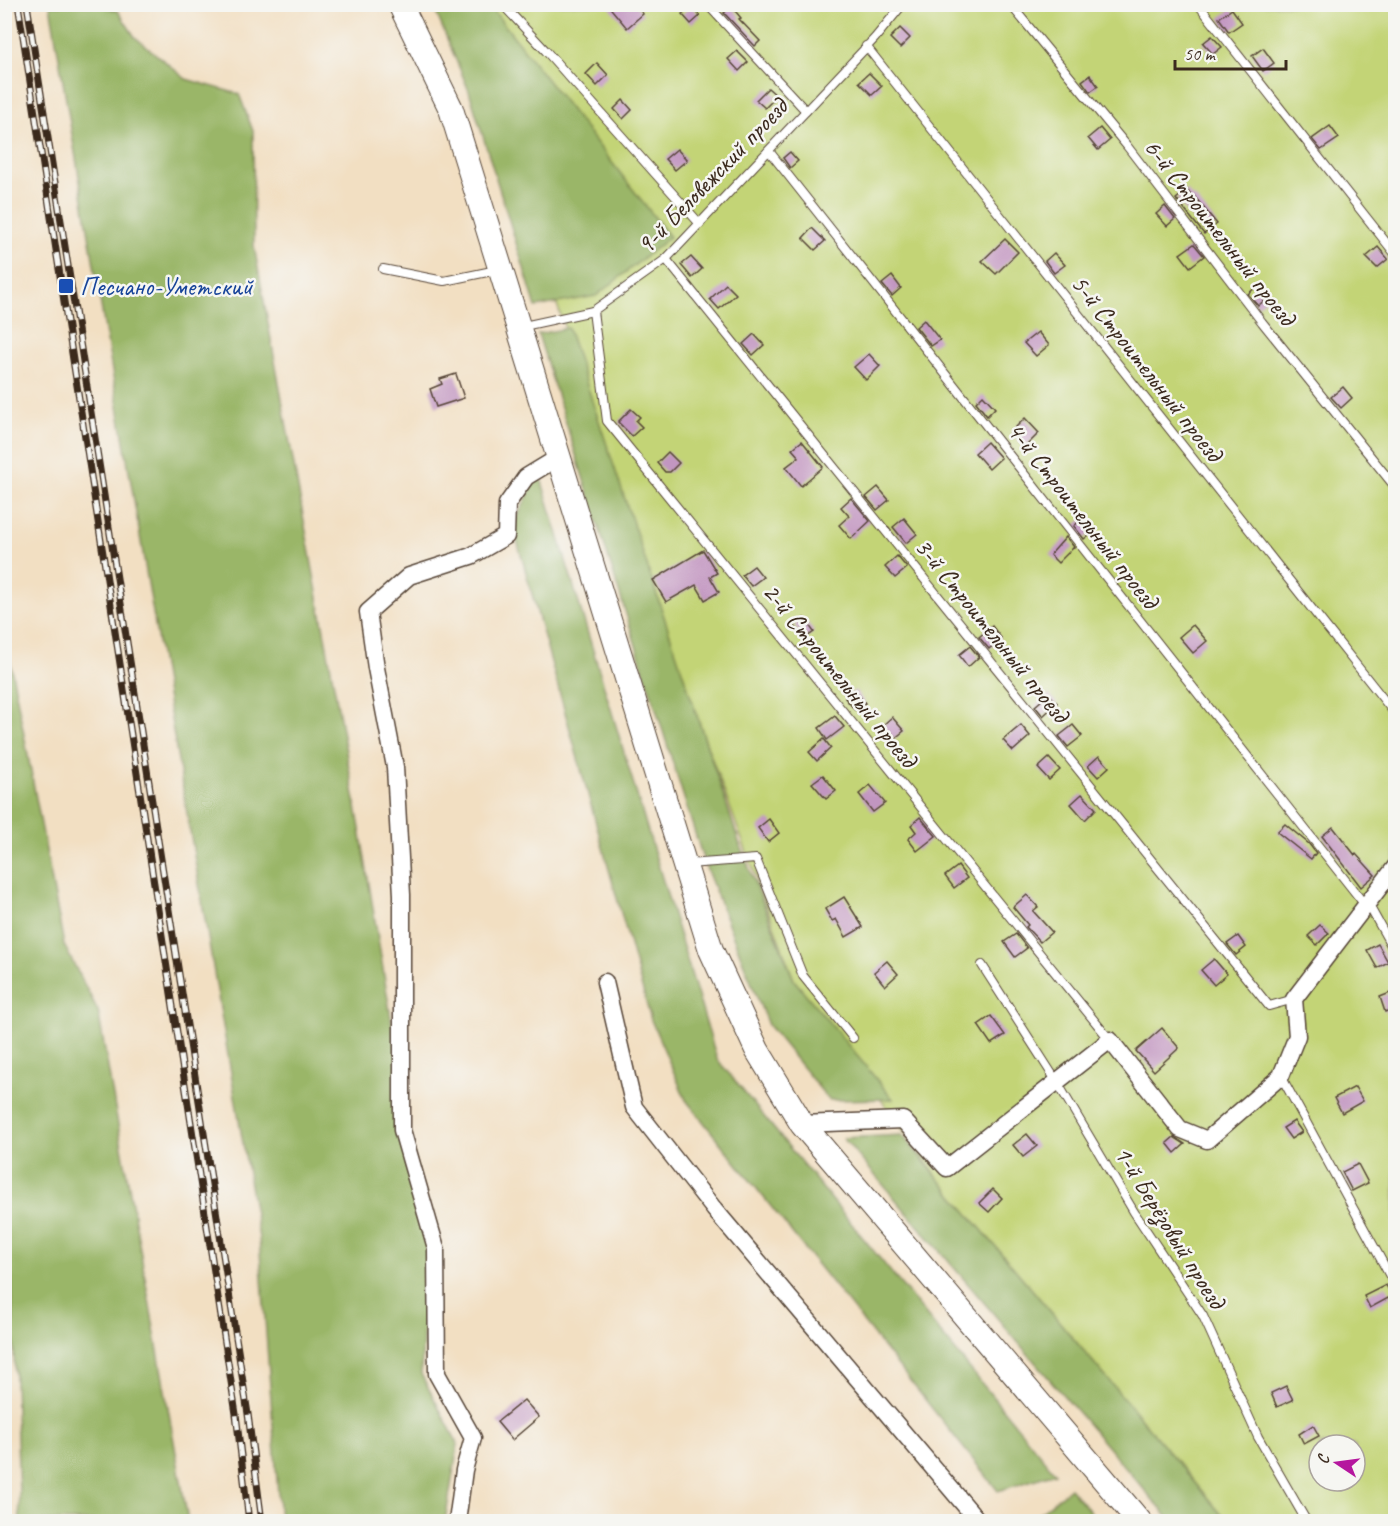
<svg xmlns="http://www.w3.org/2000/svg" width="1400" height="1526" viewBox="0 0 1400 1526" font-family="Caveat,sans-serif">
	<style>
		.green { fill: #c3d476; stroke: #7f7f4a; stroke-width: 1.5; fill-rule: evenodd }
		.forest { fill: #9ab667; stroke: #6a7042; stroke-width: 1.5 }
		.building { fill: #c296c1 }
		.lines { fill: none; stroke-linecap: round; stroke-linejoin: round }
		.service-casing { stroke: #564537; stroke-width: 10 }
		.minor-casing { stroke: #564537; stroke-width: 19 }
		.secondary-casing { stroke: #564537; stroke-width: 26 }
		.service { stroke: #fff; stroke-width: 8 }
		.minor { stroke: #fff; stroke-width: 16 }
		.secondary { stroke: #fff; stroke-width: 24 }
		.rail-casing { stroke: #3b2a1e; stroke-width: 7 }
		.rail { stroke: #f6f6f2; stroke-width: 4.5; stroke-dasharray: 14; stroke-linecap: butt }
		.transit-dot { fill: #1a4fb4; stroke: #f6f6f2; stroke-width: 2 }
		.labels { text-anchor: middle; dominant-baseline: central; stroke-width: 5; stroke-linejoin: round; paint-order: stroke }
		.street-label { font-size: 26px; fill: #3b2a1e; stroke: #f6f6f2 }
		.transit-label { font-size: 26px; fill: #164399; stroke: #f6f6f2; text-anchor: start }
	</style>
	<rect width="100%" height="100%" fill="#f6f6f2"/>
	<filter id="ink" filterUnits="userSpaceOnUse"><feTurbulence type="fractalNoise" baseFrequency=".0167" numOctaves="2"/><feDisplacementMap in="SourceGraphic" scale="12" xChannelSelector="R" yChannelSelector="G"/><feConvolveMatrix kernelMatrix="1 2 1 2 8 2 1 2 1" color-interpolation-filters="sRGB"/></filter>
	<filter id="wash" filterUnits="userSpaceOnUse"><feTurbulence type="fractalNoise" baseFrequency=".008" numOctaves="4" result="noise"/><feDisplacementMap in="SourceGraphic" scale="24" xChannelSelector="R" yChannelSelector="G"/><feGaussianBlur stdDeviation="1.35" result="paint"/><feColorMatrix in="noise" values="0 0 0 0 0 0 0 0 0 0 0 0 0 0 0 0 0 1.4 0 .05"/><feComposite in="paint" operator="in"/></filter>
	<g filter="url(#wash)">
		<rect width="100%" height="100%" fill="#f2dfc2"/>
		<path class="green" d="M455,5H1395V1521H1227L938,1178L794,980L708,748ZM1319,1445H1355V1481H1319Z"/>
		<g class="forest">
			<polygon points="50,5 99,5 118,11 135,37 186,79 239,94 253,131 254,246 359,823 428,1243 421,1374 458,1444 445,1521 280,1521 259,1238"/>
			<polygon points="431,5 489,5 670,237 596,296 536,307 469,91 435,10"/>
			<polygon points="568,328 741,848 794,980 893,1099 829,1100 768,1025 705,865 538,334"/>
			<polygon points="539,472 717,1059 1055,1473 998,1491 686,1100 651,1020 513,526"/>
			<polygon points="5,635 64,945 98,1011 188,1521 20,1521 11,1272 4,1261"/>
			<polygon points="902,1135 938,1178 1227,1521 1171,1521 843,1138"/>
			<polygon points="1070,1488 1098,1521 1030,1521"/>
		</g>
		<g id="blocks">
			<g class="building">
				<polygon points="607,4 635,4 643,14 627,28"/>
				<polygon points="691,6 700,16 691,24 682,14"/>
				<polygon points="731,6 741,18 739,19 760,41 755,46 724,13"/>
				<polygon points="1232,9 1242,23 1229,32 1219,18"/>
				<polygon points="900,28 910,38 900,48 890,38"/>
				<polygon points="1212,36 1222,47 1213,54 1203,43"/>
				<polygon points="1263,48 1274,63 1263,71 1252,56"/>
				<polygon points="737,51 748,62 739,71 728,59"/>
				<polygon points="597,63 608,75 597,86 586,74"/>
				<polygon points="869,73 882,86 872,95 859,82"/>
				<polygon points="1090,75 1098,86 1090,92 1082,81"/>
				<polygon points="768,88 777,96 765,108 756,100"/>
				<polygon points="623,100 632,110 623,119 614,109"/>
				<polygon points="1330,126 1339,138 1321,150 1312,139"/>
				<polygon points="1100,128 1110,140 1098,150 1088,138"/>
				<polygon points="677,149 687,160 675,170 665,159"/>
				<polygon points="790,152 798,161 790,168 783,158"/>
				<polygon points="1187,190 1192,197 1194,196 1217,224 1204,234 1176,199"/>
				<polygon points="1165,206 1175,219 1167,226 1156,214"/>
				<polygon points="812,228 825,241 815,250 803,238"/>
				<polygon points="1005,239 1018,252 996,274 982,261"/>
				<polygon points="1194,244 1204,256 1190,267 1180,254"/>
				<polygon points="1378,247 1388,259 1377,268 1366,257"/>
				<polygon points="1054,253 1065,265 1054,273 1045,261"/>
				<polygon points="691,257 702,269 692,278 681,265"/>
				<polygon points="892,276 901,288 892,296 882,284"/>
				<polygon points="726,284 736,294 719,309 710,299"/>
				<polygon points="1258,285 1268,297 1258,306 1248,294"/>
				<polygon points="924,320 940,340 931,346 916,327"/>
				<polygon points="1038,332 1049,345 1036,356 1024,343"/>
				<polygon points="754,334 764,345 753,355 743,344"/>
				<polygon points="869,354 880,366 866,380 854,367"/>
				<polygon points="456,374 464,398 436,407 430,389 442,384 440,379"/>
				<polygon points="1343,387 1352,398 1341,408 1331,397"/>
				<polygon points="983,395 995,408 987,416 976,402"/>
				<polygon points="631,409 640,417 636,421 642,427 632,436 618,422"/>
				<polygon points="1025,418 1039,433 1025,447 1011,432"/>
				<polygon points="802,441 823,467 801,486 786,467 799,457 792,449"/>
				<polygon points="987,442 1001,458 989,469 975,453"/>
				<polygon points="668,452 679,463 670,472 665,472 657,463"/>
				<polygon points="878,487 889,500 877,510 866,497"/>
				<polygon points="851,498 870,521 851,539 839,525 849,516 841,507"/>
				<polygon points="904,518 917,534 906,543 893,527"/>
				<polygon points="1082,519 1093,532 1084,539 1074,526"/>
				<polygon points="1066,537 1074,547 1058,563 1050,555"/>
				<polygon points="703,550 717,573 710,577 719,592 705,600 696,585 666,602 653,580"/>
				<polygon points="897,556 907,568 895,578 885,567"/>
				<polygon points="754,566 763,577 751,586 742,575"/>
				<polygon points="804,618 814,632 804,639 794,625"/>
				<polygon points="1193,625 1207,641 1193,653 1179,637"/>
				<polygon points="992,626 1001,638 989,649 979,637"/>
				<polygon points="970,646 979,657 968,667 959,655"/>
				<polygon points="855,690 865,703 855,710 845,698"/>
				<polygon points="1049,694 1057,703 1043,716 1035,706"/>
				<polygon points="835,716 844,727 827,740 819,728"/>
				<polygon points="892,717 904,731 894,739 882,726"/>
				<polygon points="1021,725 1030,736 1013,751 1003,740"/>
				<polygon points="1073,725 1082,736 1068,747 1059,736"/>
				<polygon points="824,739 831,748 817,761 809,752"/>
				<polygon points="1099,756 1109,767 1098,777 1088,766"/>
				<polygon points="1049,758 1060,770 1049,780 1038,768"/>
				<polygon points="823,775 836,791 826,799 812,783"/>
				<polygon points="870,785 885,803 873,812 859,794"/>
				<polygon points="1082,794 1096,809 1085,820 1071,804"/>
				<polygon points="920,817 936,836 917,851 908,839 916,832 911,825"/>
				<polygon points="769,819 779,833 768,842 758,828"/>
				<polygon points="1285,824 1309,844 1316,853 1311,859 1277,832"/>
				<polygon points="1333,827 1355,855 1356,854 1375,875 1361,887 1322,836"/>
				<polygon points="958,866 967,878 954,888 945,876"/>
				<polygon points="1027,895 1038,907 1033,911 1052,932 1040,942 1026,927 1028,925 1013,907"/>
				<polygon points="844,897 863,927 846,937 836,919 832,921 825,909"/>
				<polygon points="1320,925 1329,933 1317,945 1308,936"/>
				<polygon points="1016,934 1027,948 1015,957 1004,942"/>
				<polygon points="1238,936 1246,947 1236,955 1227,944"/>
				<polygon points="1378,944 1388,962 1377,968 1367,950"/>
				<polygon points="1214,959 1227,974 1214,985 1201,970"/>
				<polygon points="887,961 898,974 885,986 874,972"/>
				<polygon points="1395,991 1395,1008 1385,1012 1380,997"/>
				<polygon points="991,1016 1005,1035 991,1044 978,1025"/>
				<polygon points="1162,1028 1179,1048 1154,1071 1136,1051"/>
				<polygon points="1355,1087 1363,1101 1342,1113 1334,1098"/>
				<polygon points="1294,1121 1302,1132 1291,1139 1283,1128"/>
				<polygon points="1027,1134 1037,1146 1023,1157 1013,1145"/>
				<polygon points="1174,1137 1185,1144 1175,1153 1167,1143"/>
				<polygon points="1358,1164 1368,1183 1352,1191 1342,1172"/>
				<polygon points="993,1189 1002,1198 989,1212 979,1203"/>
				<polygon points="1386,1285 1392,1296 1370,1308 1364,1296"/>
				<polygon points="1286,1386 1293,1400 1277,1407 1271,1393"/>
				<polygon points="524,1400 539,1417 512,1440 497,1422"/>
				<polygon points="1313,1425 1319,1436 1304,1444 1299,1434"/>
			</g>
		</g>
	</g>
	<g filter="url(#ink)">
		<use href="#blocks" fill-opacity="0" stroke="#564537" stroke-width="1.5"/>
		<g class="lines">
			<defs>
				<g id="service">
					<polyline points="502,4 546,51 700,224"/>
					<polyline points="707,4 806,111"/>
					<polyline points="1010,4 1127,146 1262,322 1396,488"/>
					<polyline points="1198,4 1396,255"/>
					<polyline points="1392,4 1396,10"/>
					<polyline points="866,46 1396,715"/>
					<polyline points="769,151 1365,905"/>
					<polyline points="666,259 1269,1006 1294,999"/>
					<polyline points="383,269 444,281 497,270"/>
					<polyline points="593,311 607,421 1110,1040"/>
					<polyline points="519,327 593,311 666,259 875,38 903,4"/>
					<polyline points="688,864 756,859 803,976 853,1038"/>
					<polyline points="1367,902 1396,954"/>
					<polyline points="982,965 1057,1082 1134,1212 1203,1316 1258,1437 1307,1522"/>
					<polyline points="1281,1076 1396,1287"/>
				</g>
				<g id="minor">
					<polyline points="605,982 634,1107 714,1209 979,1522"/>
					<polyline points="802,1124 903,1120 947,1168 1110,1040 1180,1129 1207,1140 1281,1076 1297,1036 1294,999 1396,866"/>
					<polyline points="457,1522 464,1470 473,1438 437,1374 436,1248 402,1130 402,895 395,767 376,668 368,612 409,576 471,556 506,536 507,504 526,477 559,457"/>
				</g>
				<polyline id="secondary" points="400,4 451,109 711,950 757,1050 802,1124 1140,1522"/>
			</defs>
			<use href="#service" class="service-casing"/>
			<use href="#minor" class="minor-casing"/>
			<use href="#secondary" class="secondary-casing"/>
			<use href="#service" class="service"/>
			<use href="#minor" class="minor"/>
			<use href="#secondary" class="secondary"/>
			<defs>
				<g id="rail">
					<polyline points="18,4 236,1414 249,1522"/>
					<polyline points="27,4 248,1414 262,1522"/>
				</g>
			</defs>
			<use href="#rail" class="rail-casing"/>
			<use href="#rail" class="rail"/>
		</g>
	</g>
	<rect class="transit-dot" x="58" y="278" width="16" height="16" rx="3"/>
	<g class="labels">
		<g class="street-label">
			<text transform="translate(712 176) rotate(-46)">9-й Беловежский проезд</text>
			<text transform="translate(1220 232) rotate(52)">6-й Строительный проезд</text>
			<text transform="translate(1147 368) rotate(52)">5-й Строительный проезд</text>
			<text transform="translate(1083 515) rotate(52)">4-й Строительный проезд</text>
			<text transform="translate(992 630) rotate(51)">3-й Строительный проезд</text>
			<text transform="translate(840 675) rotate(51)">2-й Строительный проезд</text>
			<text transform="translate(1170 1227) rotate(58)">1-й Берёзовый проезд</text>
		</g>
		<g class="transit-label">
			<text x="80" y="286">Песчано-Уметский</text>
		</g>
	</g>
	<rect width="1400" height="1526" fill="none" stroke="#f6f6f2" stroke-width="24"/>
	<g transform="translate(1337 1463) rotate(283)"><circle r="28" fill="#f6f6f2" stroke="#aba49d" stroke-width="1.5"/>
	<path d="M0-4.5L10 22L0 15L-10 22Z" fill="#b5179e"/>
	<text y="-9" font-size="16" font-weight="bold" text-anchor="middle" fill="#3b2a1e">С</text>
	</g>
	<path d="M1175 60v9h111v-9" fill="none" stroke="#3b2a1e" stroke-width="3"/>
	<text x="1184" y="60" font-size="18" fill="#3b2a1e" stroke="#f6f6f2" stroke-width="4.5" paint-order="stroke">50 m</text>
</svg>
